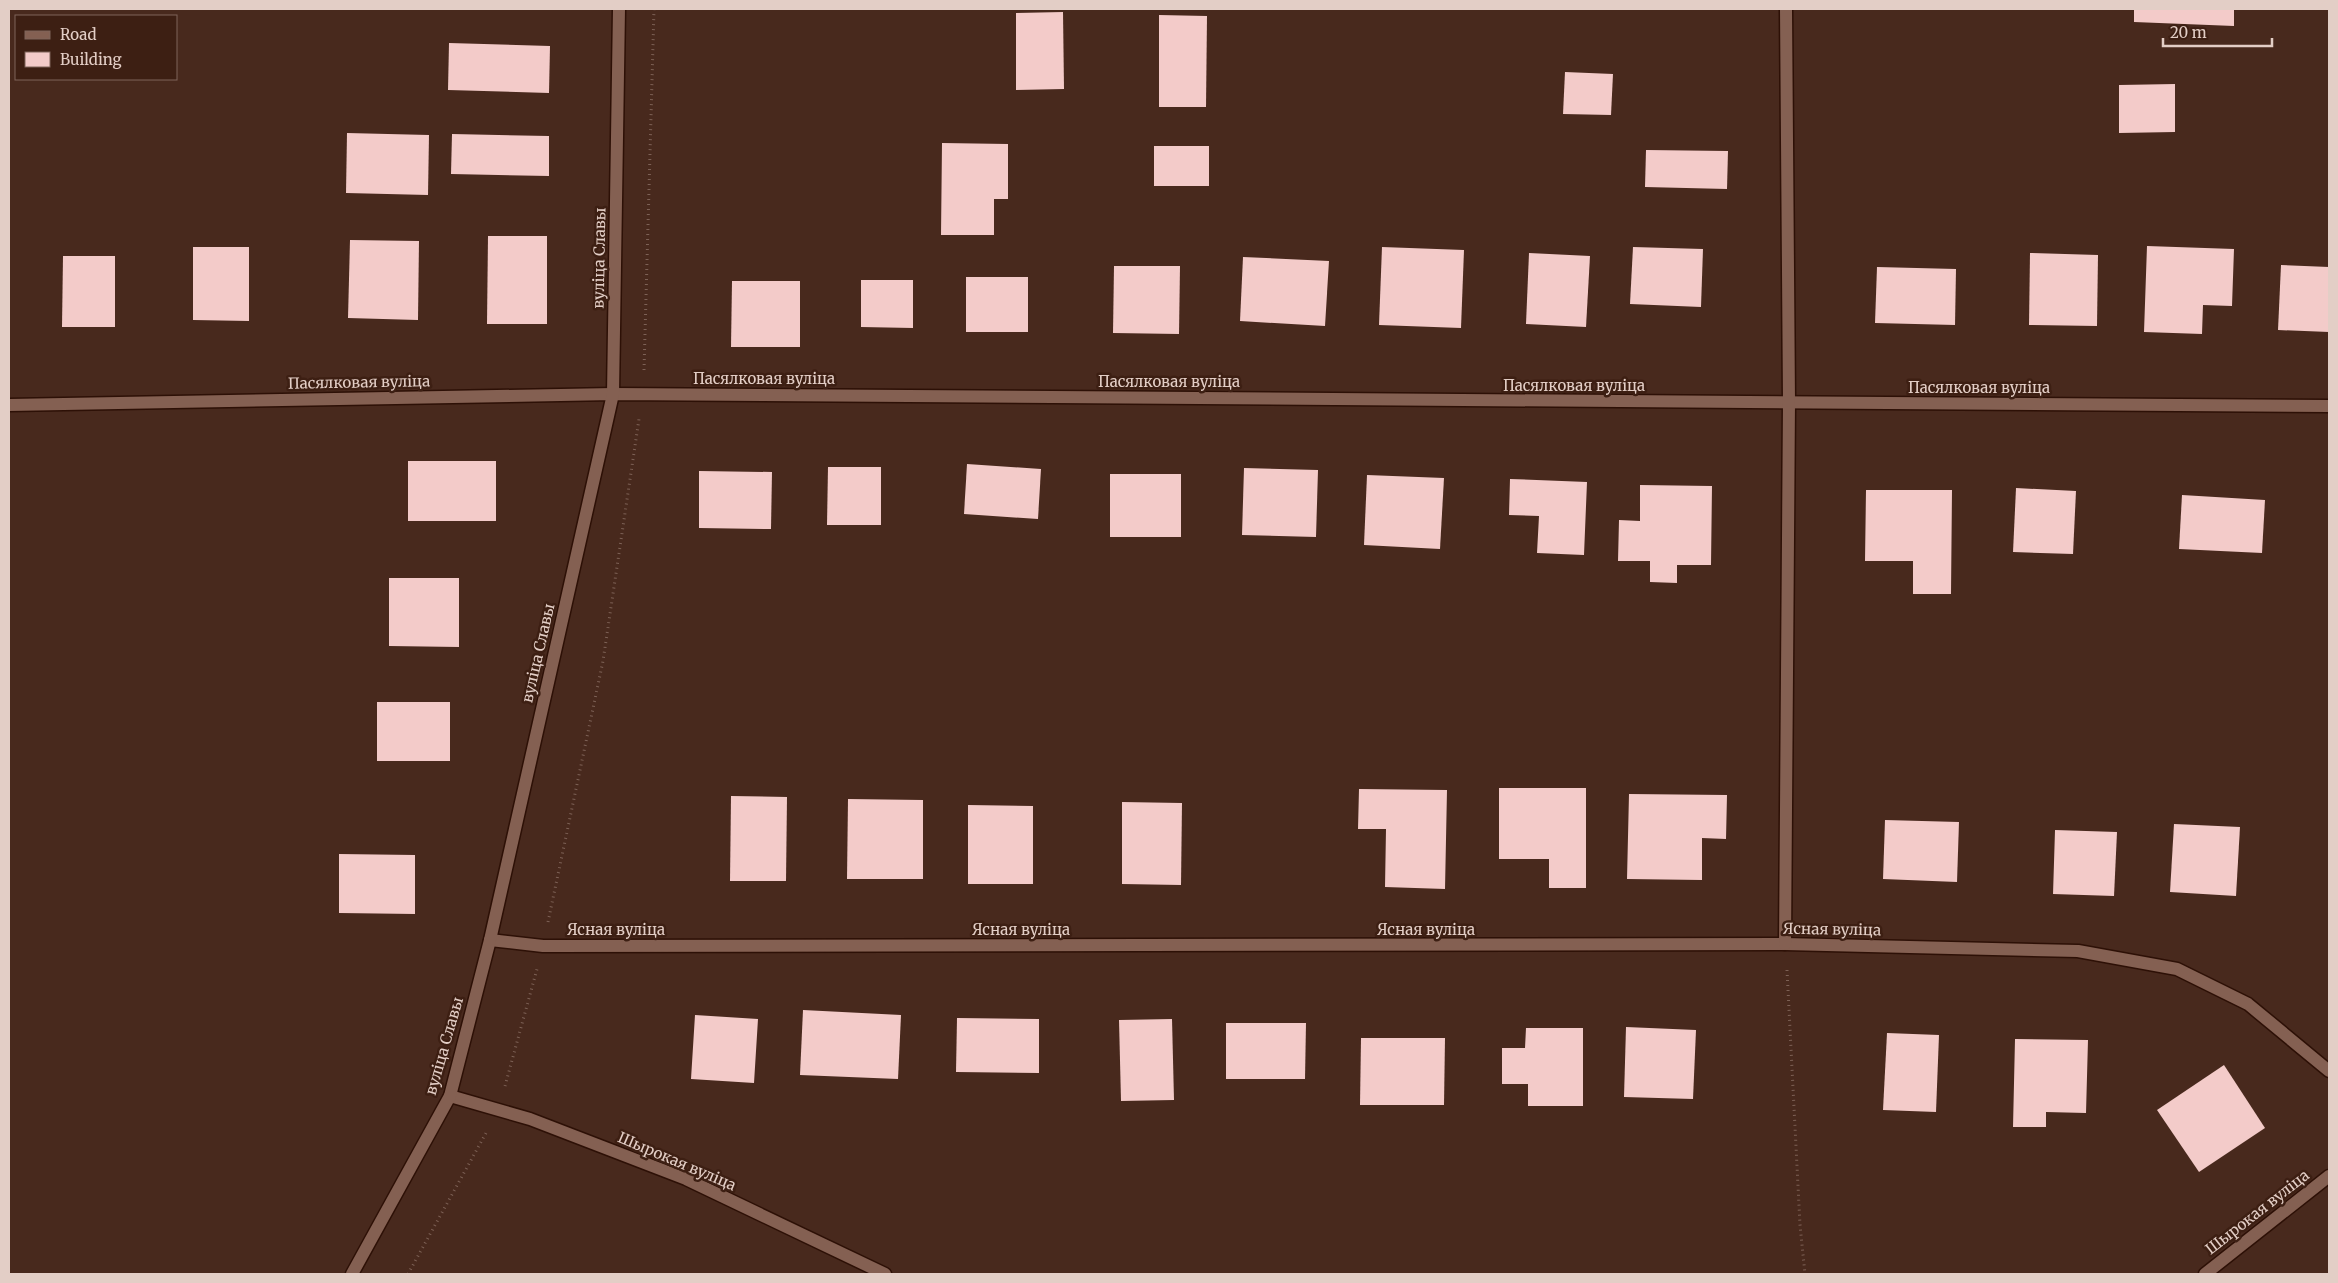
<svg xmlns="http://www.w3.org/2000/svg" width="2338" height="1283" viewBox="0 0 2338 1283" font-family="Merriweather,serif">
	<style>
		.building { fill: #f3cbc9 }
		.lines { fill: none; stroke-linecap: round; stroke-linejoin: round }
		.street-casing { stroke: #2d1006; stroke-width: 15 }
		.path { stroke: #7d6156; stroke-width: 3; stroke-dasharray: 1 4; stroke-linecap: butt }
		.street { stroke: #846052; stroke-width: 12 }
		.labels { text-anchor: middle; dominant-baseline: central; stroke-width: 5; stroke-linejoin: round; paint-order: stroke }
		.street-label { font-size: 15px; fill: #e3cec6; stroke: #3d1f13 }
	</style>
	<rect width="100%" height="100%" fill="#48291d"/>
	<g class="building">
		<polygon points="2134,9 2234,9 2234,26 2134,22"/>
		<polygon points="1063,12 1064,89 1016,90 1016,13"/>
		<polygon points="1159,15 1207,16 1206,107 1159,107"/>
		<polygon points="449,43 550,46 549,93 448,90"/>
		<polygon points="1565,72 1613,74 1611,115 1563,114"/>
		<polygon points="2175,84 2175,132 2119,133 2119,85"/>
		<polygon points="347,133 429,135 428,195 346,193"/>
		<polygon points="452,134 549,136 549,176 451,174"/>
		<polygon points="942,143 1008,144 1008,199 994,199 994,235 941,235"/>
		<rect x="1154" y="146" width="55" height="40"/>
		<polygon points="1646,150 1728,151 1727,189 1645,187"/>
		<polygon points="488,236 547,236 547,324 487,324"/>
		<polygon points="350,240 419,241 418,320 348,318"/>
		<polygon points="2147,246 2234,249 2232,306 2203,305 2202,334 2144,332"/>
		<polygon points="193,247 249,247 249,321 193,320"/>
		<polygon points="1382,247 1464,250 1461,328 1379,325"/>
		<polygon points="1633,247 1703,249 1701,307 1630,304"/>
		<polygon points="1529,253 1590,256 1586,327 1526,324"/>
		<polygon points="2030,253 2098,255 2097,326 2029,325"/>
		<polygon points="63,256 115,256 115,327 62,327"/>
		<polygon points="1243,257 1329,261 1325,326 1240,321"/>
		<polygon points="2281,265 2329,267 2329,332 2278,330"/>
		<polygon points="1114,266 1180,266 1179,334 1113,333"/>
		<polygon points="1877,267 1956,269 1955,325 1875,323"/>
		<rect x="966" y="277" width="62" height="55"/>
		<polygon points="861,280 913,280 913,328 861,327"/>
		<polygon points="732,281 800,281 800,347 731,347"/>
		<rect x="408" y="461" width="88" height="60"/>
		<polygon points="967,464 1041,469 1038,519 964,514"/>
		<polygon points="828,467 881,467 881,525 827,525"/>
		<polygon points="1244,468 1318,470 1316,537 1242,535"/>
		<polygon points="699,471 772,472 771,529 699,528"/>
		<rect x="1110" y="474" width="71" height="63"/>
		<polygon points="1367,475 1444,478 1440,549 1364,545"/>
		<polygon points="1510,479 1587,482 1584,555 1537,553 1539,516 1509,515"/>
		<polygon points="1640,485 1712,486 1711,565 1677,565 1677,583 1650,582 1650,561 1618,561 1619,520 1640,521"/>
		<polygon points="2016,488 2076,491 2073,554 2013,552"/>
		<polygon points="1866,490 1952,490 1951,594 1913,594 1913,561 1865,561"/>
		<polygon points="2182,495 2265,500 2262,553 2179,549"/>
		<polygon points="389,578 459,578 459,647 389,646"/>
		<rect x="377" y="702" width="73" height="59"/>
		<polygon points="1499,788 1586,788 1586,888 1549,888 1549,859 1499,859"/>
		<polygon points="1359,789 1447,790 1445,889 1385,887 1386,829 1358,829"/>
		<polygon points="1629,794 1727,795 1726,839 1702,838 1702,880 1627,879"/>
		<polygon points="731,796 787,797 786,881 730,881"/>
		<polygon points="848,799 923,800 923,879 847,879"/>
		<polygon points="1122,802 1182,803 1181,885 1122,884"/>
		<polygon points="968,805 1033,806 1033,884 968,884"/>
		<polygon points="1885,820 1959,822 1957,882 1883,879"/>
		<polygon points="2174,824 2240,827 2236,896 2170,892"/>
		<polygon points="2055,830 2117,832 2114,896 2053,894"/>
		<polygon points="339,854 415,855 415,914 339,913"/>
		<polygon points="803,1010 901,1015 898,1079 800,1075"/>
		<polygon points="695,1015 758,1019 754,1083 691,1079"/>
		<polygon points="957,1018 1039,1019 1039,1073 956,1072"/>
		<polygon points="1172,1019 1174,1100 1121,1101 1119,1020"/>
		<polygon points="1226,1023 1306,1023 1305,1079 1226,1079"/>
		<polygon points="1626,1027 1696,1030 1693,1099 1624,1097"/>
		<polygon points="1526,1028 1583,1028 1583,1106 1528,1106 1528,1084 1502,1084 1502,1048 1525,1048"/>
		<polygon points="1887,1033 1939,1035 1936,1112 1883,1110"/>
		<polygon points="1361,1038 1445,1038 1444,1105 1360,1105"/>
		<polygon points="2015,1039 2088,1040 2086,1113 2046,1112 2046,1127 2013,1127"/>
		<polygon points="2224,1065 2265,1128 2199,1172 2157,1110"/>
	</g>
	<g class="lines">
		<defs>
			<g id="street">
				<polyline points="9,405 613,394 2329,406"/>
				<polyline points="490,940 543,946 1785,944 2078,951 2177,969 2248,1004 2329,1071"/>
				<polyline points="1785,944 1789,402 1786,9"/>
				<polyline points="450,1096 530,1119 686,1179 885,1274"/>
				<polyline points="352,1274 450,1096 490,940 613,394 619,9"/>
				<polyline points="2205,1274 2329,1176"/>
			</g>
		</defs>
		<use href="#street" class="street-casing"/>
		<g class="path">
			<polyline points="644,370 654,9"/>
			<polyline points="548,922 603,661 639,419"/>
			<polyline points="1787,970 1800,1225 1805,1274"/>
			<polyline points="505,1086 537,969"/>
			<polyline points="408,1274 486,1133"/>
		</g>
		<use href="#street" class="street"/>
	</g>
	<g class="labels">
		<g class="street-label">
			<text transform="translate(599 258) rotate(-89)">вуліца Славы</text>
			<text x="764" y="378">Пасялковая вуліца</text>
			<text x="1169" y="381">Пасялковая вуліца</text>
			<text transform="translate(359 382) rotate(-1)">Пасялковая вуліца</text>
			<text x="1574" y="385">Пасялковая вуліца</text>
			<text x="1979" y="387">Пасялковая вуліца</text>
			<text transform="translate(538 653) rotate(-77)">вуліца Славы</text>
			<text x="616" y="929">Ясная вуліца</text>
			<text x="1021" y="929">Ясная вуліца</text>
			<text x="1426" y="929">Ясная вуліца</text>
			<text transform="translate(1832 929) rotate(1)">Ясная вуліца</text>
			<text transform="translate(444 1046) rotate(-74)">вуліца Славы</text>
			<text transform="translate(677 1161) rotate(23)">Шырокая вуліца</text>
			<text transform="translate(2257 1212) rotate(-38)">Шырокая вуліца</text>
		</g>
	</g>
	<rect width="2338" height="1283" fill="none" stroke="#e3cec6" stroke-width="20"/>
	<rect x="15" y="15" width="162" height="65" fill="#3d1f13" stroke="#7f655b"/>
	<rect x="25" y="31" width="25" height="8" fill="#846052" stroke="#7f655b"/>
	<text x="60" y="40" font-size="15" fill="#e3cec6">Road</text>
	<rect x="25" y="52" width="25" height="15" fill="#f3cbc9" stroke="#7f655b"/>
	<text x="60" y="65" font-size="15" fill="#e3cec6">Building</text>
	<path d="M2163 38v8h109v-8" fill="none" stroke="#e3cec6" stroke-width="2.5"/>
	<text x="2170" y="38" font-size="15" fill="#e3cec6" stroke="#3d1f13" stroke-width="4" paint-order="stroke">20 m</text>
</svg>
